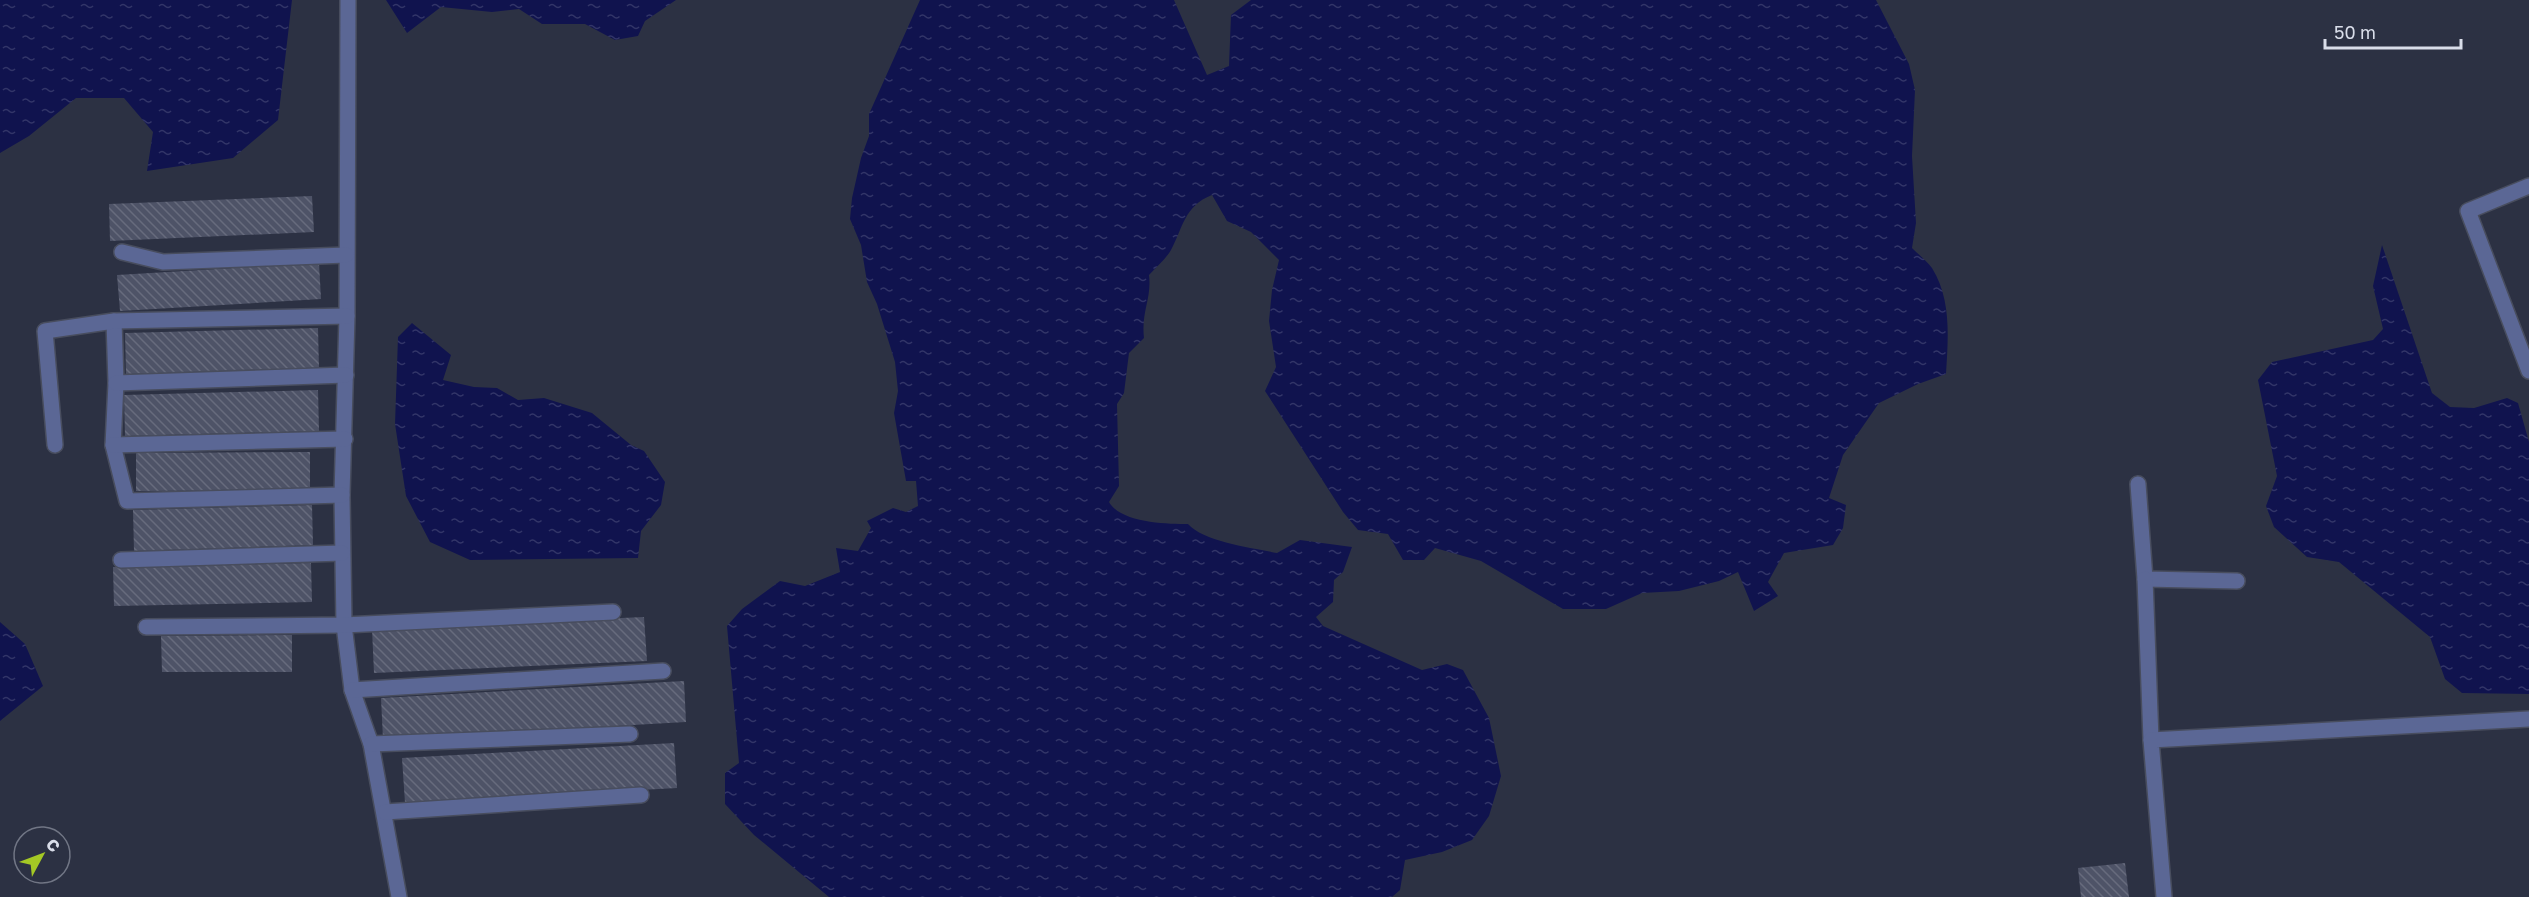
<svg xmlns="http://www.w3.org/2000/svg" width="2529" height="897" viewBox="0 0 2529 897" font-family="'Golos Text',sans-serif">
	<style>
		.water { fill: url(#water-ripples) }
		.building { fill: url(#building-back-hatch) }
		.lines { fill: none; stroke-linecap: round; stroke-linejoin: round }
		.minor-casing { stroke: #484d5e; stroke-width: 18 }
		.minor { stroke: #5b6795; stroke-width: 15 }
	</style>
	<defs>
		<pattern id="water-ripples" width="26" height="14" patternUnits="userSpaceOnUse" patternTransform="scale(1.5)"><rect width="26" height="14" fill="#10134e"/><path d="M2 4q2-2 4 0t4 0M15 11q2-2 4 0t4 0" fill="none" stroke="#323568"/></pattern>
		<pattern id="building-back-hatch" width="6" height="6" patternUnits="userSpaceOnUse" patternTransform="scale(1.5)"><rect width="6" height="6" fill="#4e5367"/><path d="M-1 5l2 2M0 0l6 6M5-1l2 2" fill="none" stroke="#676b7d"/></pattern>
	</defs>
	<rect width="100%" height="100%" fill="#2c3143"/>
	<g class="water">
		<polygon points="0,0 292,0 278,120 233,158 147,171 153,132 124,98 76,98 29,136 0,153"/>
		<polygon points="386,0 676,0 645,21 638,36 615,40 585,24 542,24 519,9 492,12 441,7 407,33"/>
		<path d="M920,0H1174L1207,75L1229,66L1231,15L1251,0H1876L1909,64L1915,90L1912,156L1916,223L1912,248C1918,254 1927,261 1932,268C1952,300 1948,339 1946,374L1918,384L1879,403L1843,455L1829,498L1846,505L1843,528L1833,545L1784,553L1768,582L1778,596L1754,611L1738,572L1719,581L1679,591L1642,593L1606,609H1563L1481,561L1435,548L1424,560H1403L1388,534L1358,530L1343,512L1265,391L1276,367L1269,321L1272,290L1279,260L1251,232L1227,221L1212,195C1184,206 1183,228 1171,250C1166,259 1156,267 1149,275C1152,298 1141,312 1144,338L1129,353L1124,393L1117,404L1119,486L1109,502C1121,523 1167,524 1188,524C1204,542 1253,548 1277,553L1300,540L1352,547L1343,572L1334,580L1333,602L1316,617L1323,626L1422,670L1447,664L1463,670L1489,718L1501,776L1489,816L1472,840L1442,852L1405,860L1400,890L1392,897H829L754,835L725,804V773L739,763L727,626L742,609L780,581L805,586L840,572L836,548L858,551L871,528L867,521L893,508L906,512L918,506L916,481H906L894,413L898,391L895,362L877,304L867,282L861,245L850,219L852,198L861,158L869,136V114Z"/>
		<polygon points="2382,245 2432,393 2450,407 2474,408 2507,398 2518,403 2529,442 2529,694 2462,693 2445,679 2430,637 2339,562 2307,557 2274,527 2266,506 2277,476 2258,380 2272,362 2373,340 2383,329 2373,286"/>
		<polygon points="412,323 451,355 443,380 474,387 497,388 518,400 544,398 592,413 631,445 644,451 665,482 661,505 641,531 638,558 470,560 430,542 406,496 395,424 398,337"/>
		<polygon points="0,622 25,644 43,686 0,721"/>
	</g>
	<g class="building">
		<polygon points="312,196 314,232 110,241 109,204"/>
		<polygon points="319,263 321,299 120,311 117,275"/>
		<polygon points="318,328 319,369 126,374 125,333"/>
		<polygon points="318,390 319,431 125,436 124,395"/>
		<polygon points="310,452 310,490 136,491 136,453"/>
		<polygon points="312,505 313,545 134,551 133,510"/>
		<polygon points="311,563 312,602 114,606 113,567"/>
		<polygon points="644,617 647,661 374,673 372,629"/>
		<polygon points="292,635 292,672 162,672 161,636"/>
		<polygon points="684,681 686,722 383,739 381,698"/>
		<polygon points="674,743 677,788 405,803 402,758"/>
		<polygon points="2125,863 2129,897 2081,897 2078,868"/>
	</g>
	<g class="lines">
		<defs>
			<g id="minor">
				<polyline points="348,0 347,316 342,495 344,625 352,690 371,744 399,897"/>
				<polyline points="2529,186 2468,211 2529,371"/>
				<polyline points="122,252 163,262 346,255"/>
				<polyline points="114,321 116,383 113,445 127,501 342,495"/>
				<polyline points="116,383 346,375"/>
				<polyline points="55,445 45,331 114,321 347,316"/>
				<polyline points="113,445 345,439"/>
				<polyline points="2138,484 2145,579 2237,581"/>
				<polyline points="121,560 342,553"/>
				<polyline points="2145,579 2151,740"/>
				<polyline points="146,627 344,625 613,612"/>
				<polyline points="352,690 663,671"/>
				<polyline points="371,744 630,734"/>
				<polyline points="385,812 641,795"/>
				<polyline points="2164,897 2151,740 2529,719"/>
			</g>
		</defs>
		<use href="#minor" class="minor-casing"/>
		<use href="#minor" class="minor"/>
	</g>
	<g transform="translate(42 855) rotate(49)"><circle r="28" fill="#2c3143" stroke="#717685" stroke-width="1.5"/>
	<path d="M0-4.5L10 22L0 15L-10 22Z" fill="#a4c825"/>
	<text y="-9" font-size="16" font-weight="bold" text-anchor="middle" fill="#d9dde9">С</text>
	</g>
	<path d="M2325 39v9h136v-9" fill="none" stroke="#d9dde9" stroke-width="3"/>
	<text x="2334" y="39" font-size="18" fill="#d9dde9" stroke="#2c3143" stroke-width="4.5" paint-order="stroke">50 m</text>
</svg>
